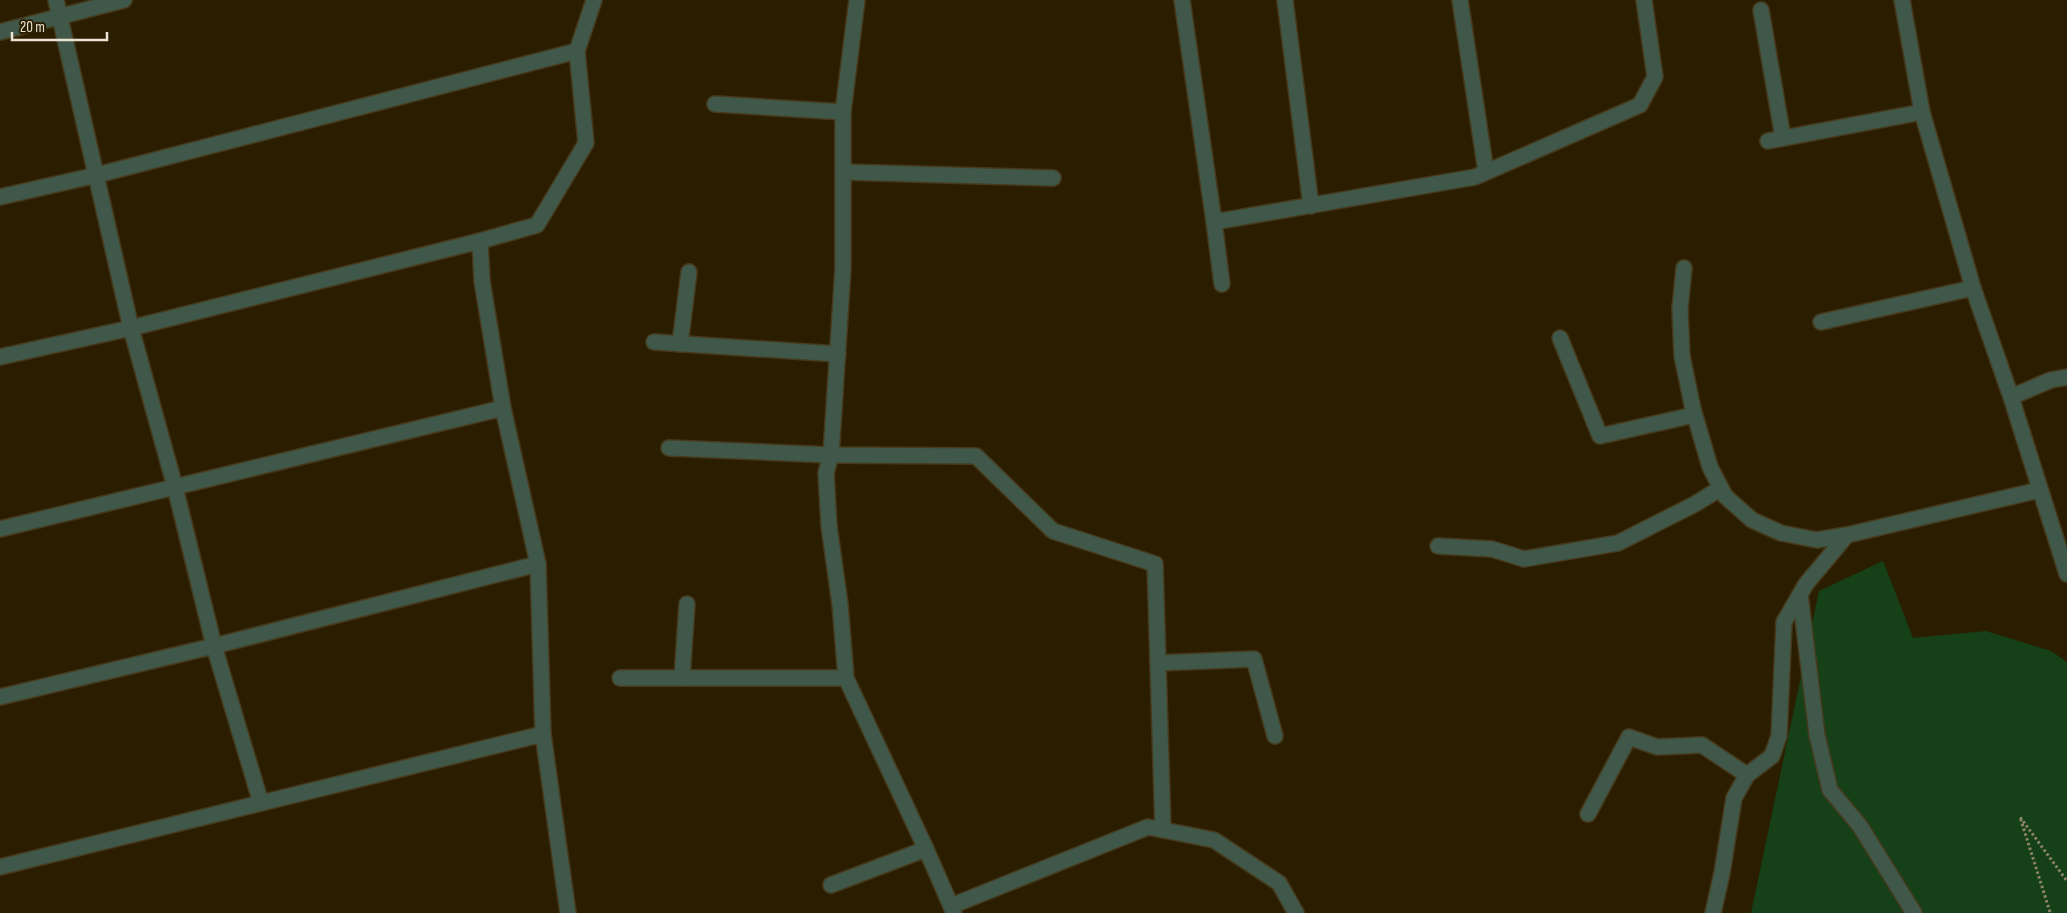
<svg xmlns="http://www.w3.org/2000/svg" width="2067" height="913" viewBox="0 0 2067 913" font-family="'Sofia Sans Condensed',sans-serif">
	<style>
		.green { fill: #154018 }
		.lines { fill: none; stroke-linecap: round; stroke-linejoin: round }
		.minor-casing { stroke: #463a1d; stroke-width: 18 }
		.path { stroke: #8d836b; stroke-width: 3; stroke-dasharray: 2.5 2.5; stroke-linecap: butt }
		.minor { stroke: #40584a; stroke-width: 15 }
	</style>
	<rect width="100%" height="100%" fill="#2b1e00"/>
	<polygon class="green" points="1883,561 1913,638 1986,631 2051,651 2067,662 2067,913 1751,913 1819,591"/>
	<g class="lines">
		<defs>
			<g id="minor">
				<polyline points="56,0 131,328 175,487 214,646 261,803"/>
				<polyline points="857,0 843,112 843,268 831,455 826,473 829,526 840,604 846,678 926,849 954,913"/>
				<polyline points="1182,0 1214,222 1475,177 1640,105 1655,77 1644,0"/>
				<polyline points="1285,0 1311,206"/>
				<polyline points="1460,0 1486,172"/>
				<polyline points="1902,0 1922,112 1973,288 2011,397 2067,574"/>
				<polyline points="1761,10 1783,138"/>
				<polyline points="0,32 124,0"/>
				<polyline points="715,104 843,112"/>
				<polyline points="1768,141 1922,112"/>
				<polyline points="843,172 1053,178"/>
				<polyline points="0,197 97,175 577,51"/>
				<polyline points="1214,222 1222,284"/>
				<polyline points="480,241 482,281 503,408 538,564 543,734 568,913"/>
				<polyline points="1684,268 1680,309 1682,356 1693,409 1710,467 1725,496 1752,520 1781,533 1817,540 1847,535"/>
				<polyline points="1821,322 1973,288"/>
				<polyline points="1560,338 1600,436 1694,415"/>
				<polyline points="654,342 838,354"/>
				<polyline points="680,344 689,272"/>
				<polyline points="0,357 131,328 480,241 537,225 586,143 577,51 594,0"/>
				<polyline points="2011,397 2051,380 2067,377"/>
				<polyline points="669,448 831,455 976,456 1053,531 1155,564 1163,830"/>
				<polyline points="0,529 503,408"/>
				<polyline points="1438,546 1492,549 1524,559 1618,543 1695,504 1721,488"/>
				<polyline points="1800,594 1817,735 1830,790 1860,826 1914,913"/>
				<polyline points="1158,663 1254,659 1275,736"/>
				<polyline points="620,678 846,678"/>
				<polyline points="682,678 687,604"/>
				<polyline points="0,697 214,646 538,564"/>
				<polyline points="1588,814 1629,737 1657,747 1702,745 1747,775"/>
				<polyline points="0,867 543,734"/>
				<polyline points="831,885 926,849"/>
				<polyline points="951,906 1148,827 1214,840 1279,883 1296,913"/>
				<polyline points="1713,913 1722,873 1734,798 1747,775 1772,756 1779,736 1784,622 1806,584 1847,535 2039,490"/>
			</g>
		</defs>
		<use href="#minor" class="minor-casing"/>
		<polyline class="path" points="2050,912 2020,817 2067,881"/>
		<use href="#minor" class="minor"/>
	</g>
	<path d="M12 32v8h95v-8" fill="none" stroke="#ebe3d2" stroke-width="2.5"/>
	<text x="20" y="32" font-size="15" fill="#ebe3d2" stroke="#2b1e00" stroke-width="4" paint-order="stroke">20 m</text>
</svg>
